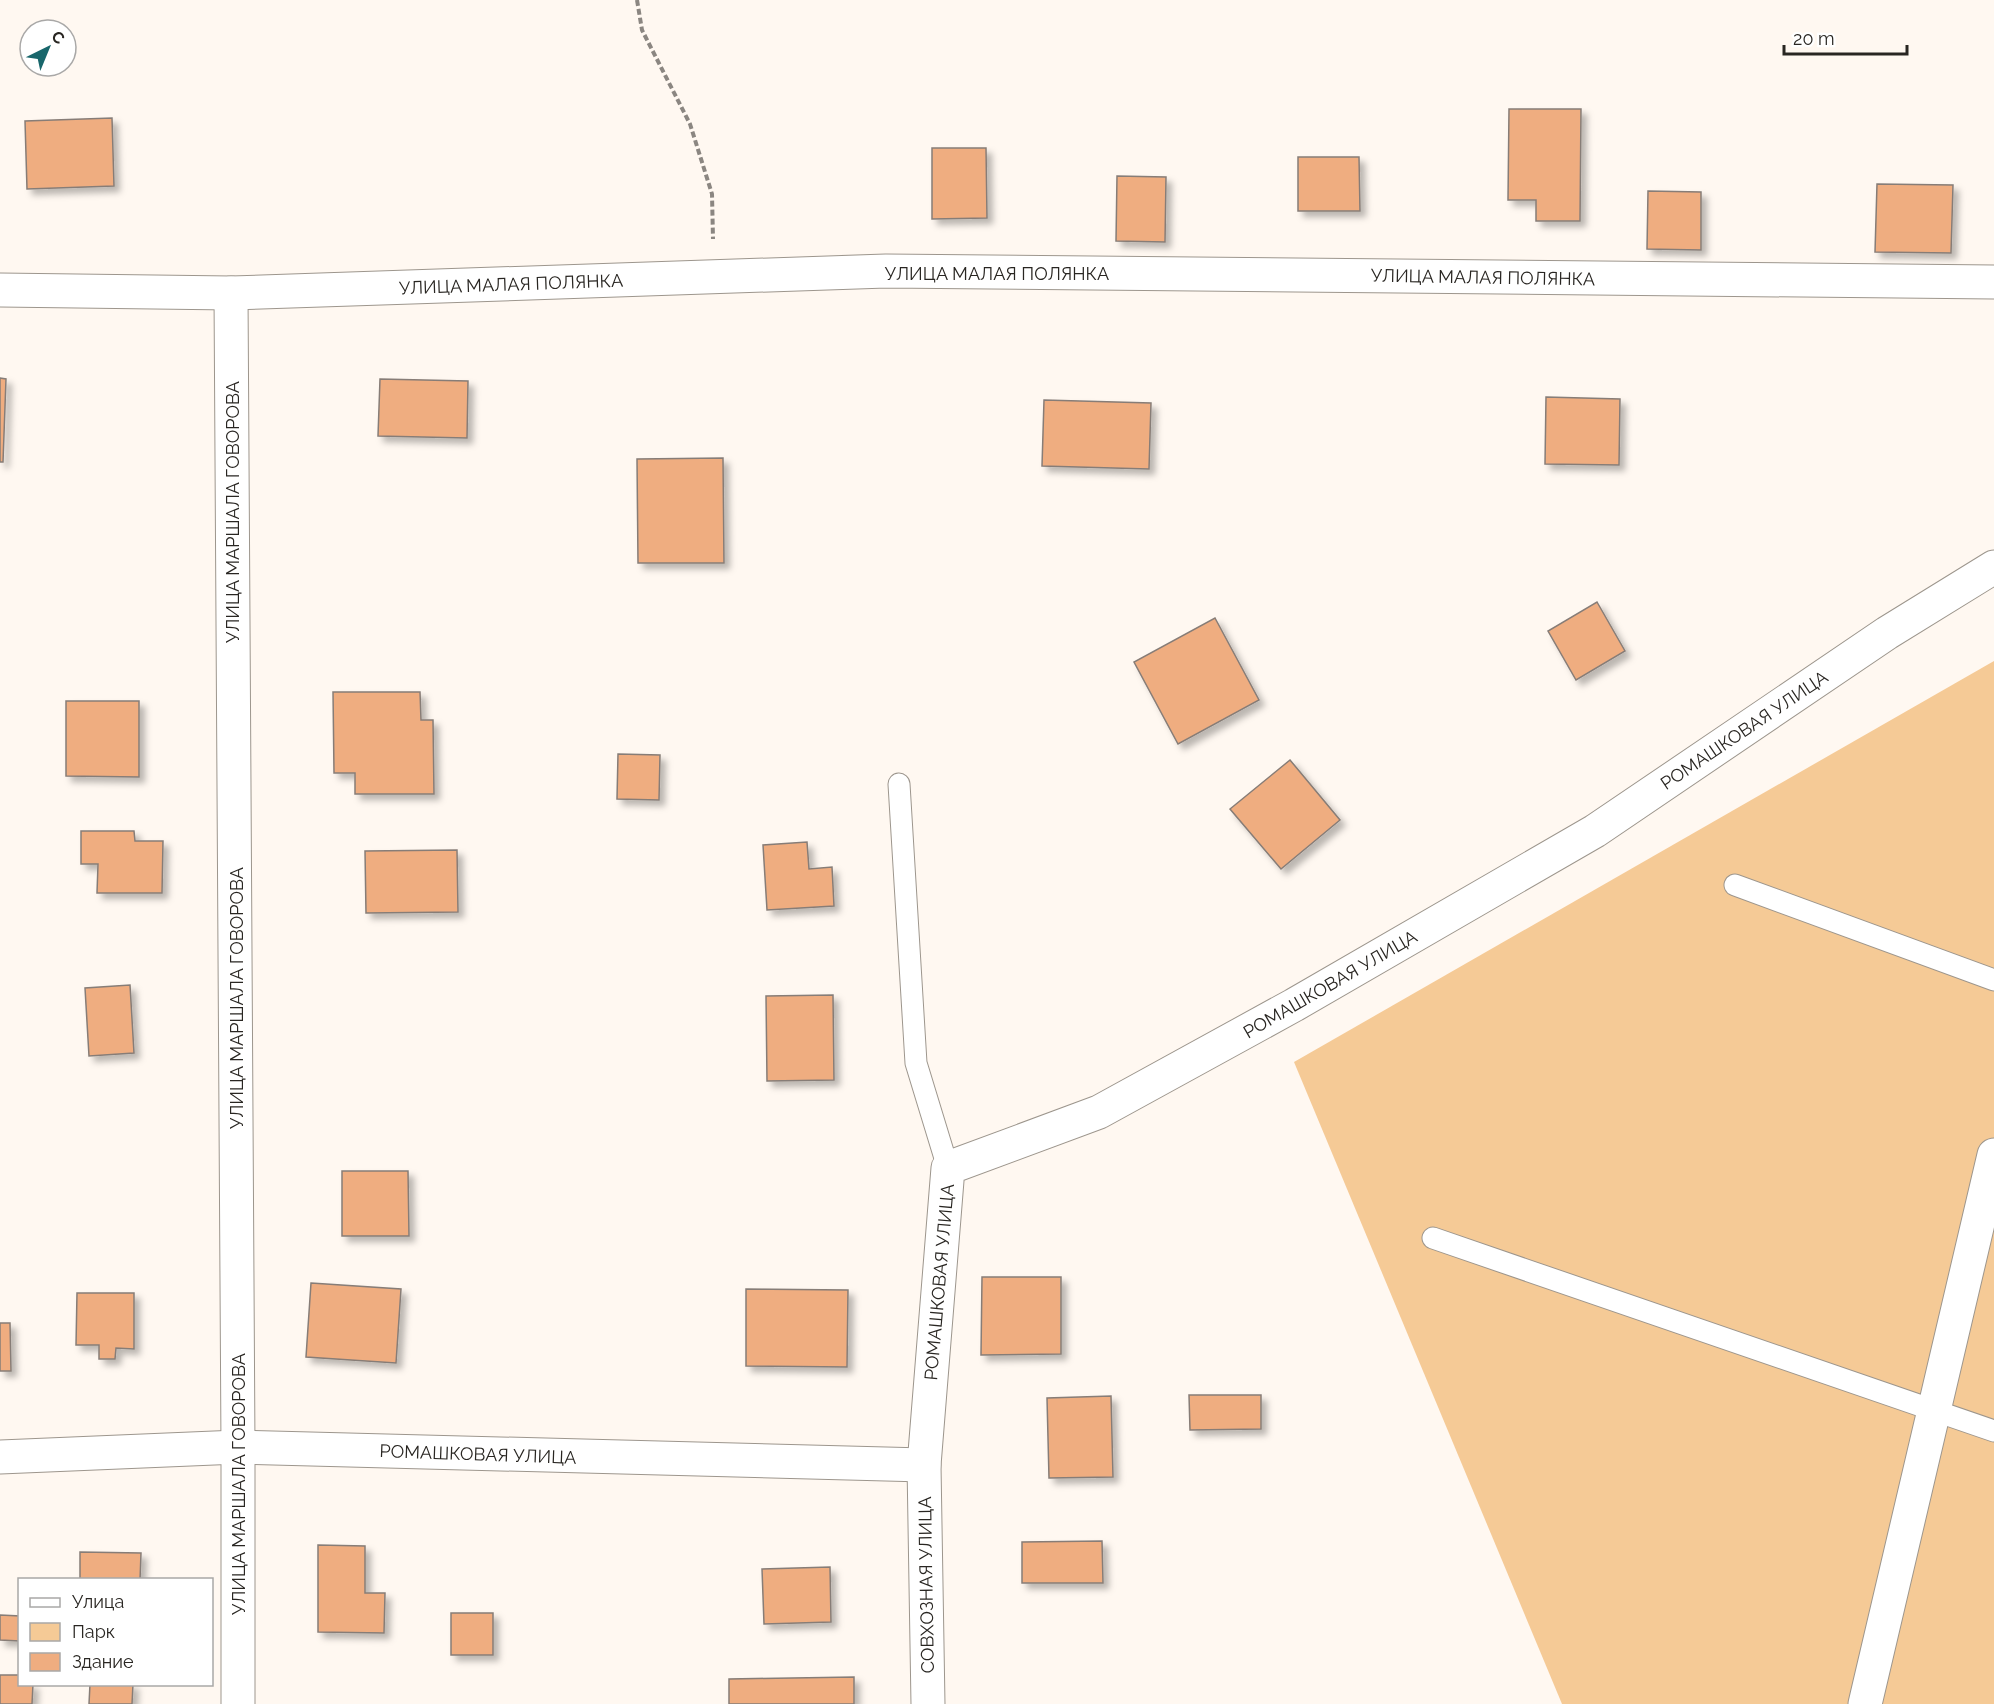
<svg xmlns="http://www.w3.org/2000/svg" width="1994" height="1704" viewBox="0 0 1994 1704" font-family="Raleway,sans-serif">
	<style>
		.green { fill: #f5ca96 }
		.building { fill: #efad80; stroke: #877d77; stroke-width: 1.5; filter: url(#shadow) }
		.lines { fill: none; stroke-linecap: round; stroke-linejoin: round }
		.service-casing { stroke: #9d968d; stroke-width: 23 }
		.minor-casing { stroke: #9d968d; stroke-width: 35 }
		.path { stroke: #8b8681; stroke-width: 4; stroke-dasharray: 6 3; stroke-linecap: butt }
		.service { stroke: #fff; stroke-width: 21 }
		.minor { stroke: #fff; stroke-width: 33 }
		.labels { text-anchor: middle; dominant-baseline: central; stroke-width: 6; stroke-linejoin: round; paint-order: stroke }
		.street-label { font-size: 18px; fill: #292622; stroke: #fff }
	</style>
	<defs>
		<filter id="shadow"><feDropShadow dx="5.5" dy="5.5" stdDeviation="3" flood-color="#0004"/></filter>
	</defs>
	<rect width="100%" height="100%" fill="#fff8f1"/>
	<polygon class="green" points="1994,661 1994,1704 1562,1704 1294,1062"/>
	<g class="building">
		<polygon points="1509,109 1581,109 1580,221 1536,221 1536,200 1508,200"/>
		<polygon points="112,118 114,186 27,189 25,121"/>
		<polygon points="932,148 986,148 987,218 932,219"/>
		<polygon points="1298,157 1359,157 1360,211 1298,211"/>
		<polygon points="1117,176 1166,177 1165,242 1116,241"/>
		<polygon points="1877,184 1953,185 1951,253 1875,252"/>
		<polygon points="1648,191 1701,192 1701,250 1647,249"/>
		<polygon points="0,378 6,379 3,462 0,462"/>
		<polygon points="380,379 468,381 467,438 378,436"/>
		<polygon points="1546,397 1620,399 1619,465 1545,464"/>
		<polygon points="1044,400 1151,403 1149,469 1042,466"/>
		<polygon points="723,458 724,563 638,563 637,459"/>
		<polygon points="1597,602 1625,651 1576,680 1548,631"/>
		<polygon points="1215,618 1259,700 1178,744 1134,662"/>
		<polygon points="333,692 420,692 421,720 433,720 434,794 355,794 355,773 334,773"/>
		<polygon points="66,701 139,701 139,777 66,776"/>
		<polygon points="618,754 660,755 659,800 617,799"/>
		<polygon points="1290,760 1340,820 1281,869 1230,809"/>
		<polygon points="81,831 134,831 135,841 163,841 162,893 97,893 98,864 81,864"/>
		<polygon points="807,842 809,869 832,867 834,906 767,910 763,845"/>
		<polygon points="457,850 458,912 366,913 365,851"/>
		<polygon points="130,985 134,1053 89,1056 85,988"/>
		<polygon points="833,995 834,1080 767,1081 766,996"/>
		<polygon points="342,1171 408,1171 409,1236 342,1236"/>
		<polygon points="982,1277 1061,1277 1061,1354 981,1355"/>
		<polygon points="311,1283 401,1289 396,1363 306,1357"/>
		<polygon points="746,1289 848,1290 847,1367 746,1366"/>
		<polygon points="77,1293 134,1293 134,1349 116,1348 115,1359 99,1359 99,1345 76,1345"/>
		<polygon points="0,1323 10,1323 11,1371 0,1371"/>
		<polygon points="1189,1395 1261,1395 1261,1429 1190,1430"/>
		<polygon points="1111,1396 1113,1477 1049,1478 1047,1398"/>
		<polygon points="1102,1541 1103,1583 1022,1583 1022,1542"/>
		<polygon points="318,1545 365,1546 365,1593 385,1593 384,1633 318,1632"/>
		<polygon points="80,1552 141,1553 140,1580 80,1580"/>
		<polygon points="830,1567 831,1622 764,1624 762,1569"/>
		<rect x="451" y="1613" width="42" height="42"/>
		<polygon points="0,1615 20,1616 20,1641 0,1640"/>
		<polygon points="0,1675 20,1675 20,1684 33,1684 32,1704 0,1704"/>
		<polygon points="854,1677 854,1704 729,1704 729,1679"/>
		<polygon points="90,1684 133,1684 132,1704 89,1704"/>
	</g>
	<g class="lines">
		<defs>
			<g id="service">
				<polyline points="899,784 916,1063 948,1168"/>
				<polyline points="1735,885 1994,980"/>
				<polyline points="1433,1238 1994,1431"/>
			</g>
			<g id="minor">
				<polyline points="0,290 231,293 886,271 1994,282"/>
				<polyline points="231,293 238,1447 238,1704"/>
				<polyline points="0,1457 238,1447 924,1465"/>
				<polyline points="928,1704 924,1465 948,1168 1099,1112 1294,1005 1595,831 1887,633 1994,567"/>
				<polyline points="1865,1704 1994,1155"/>
			</g>
		</defs>
		<use href="#service" class="service-casing"/>
		<use href="#minor" class="minor-casing"/>
		<polyline class="path" points="637,0 642,30 690,124 712,194 713,239"/>
		<use href="#service" class="service"/>
		<use href="#minor" class="minor"/>
	</g>
	<g class="labels">
		<g class="street-label">
			<text x="997" y="273">УЛИЦА МАЛАЯ ПОЛЯНКА</text>
			<text transform="translate(1483 277) rotate(1)">УЛИЦА МАЛАЯ ПОЛЯНКА</text>
			<text transform="translate(511 284) rotate(-2)">УЛИЦА МАЛАЯ ПОЛЯНКА</text>
			<text transform="translate(232 512) rotate(-90)">УЛИЦА МАРШАЛА ГОВОРОВА</text>
			<text transform="translate(1744 730) rotate(-34)">РОМАШКОВАЯ УЛИЦА</text>
			<text transform="translate(1330 984) rotate(-30)">РОМАШКОВАЯ УЛИЦА</text>
			<text transform="translate(236 998) rotate(-90)">УЛИЦА МАРШАЛА ГОВОРОВА</text>
			<text transform="translate(939 1282) rotate(-85)">РОМАШКОВАЯ УЛИЦА</text>
			<text transform="translate(478 1454) rotate(2)">РОМАШКОВАЯ УЛИЦА</text>
			<text transform="translate(238 1484) rotate(-90)">УЛИЦА МАРШАЛА ГОВОРОВА</text>
			<text transform="translate(926 1585) rotate(-91)">СОВХОЗНАЯ УЛИЦА</text>
		</g>
	</g>
	<rect x="18" y="1578" width="195" height="108" fill="#ffffff" stroke="#a9a8a7" stroke-width="1.5"/>
	<rect x="30" y="1598" width="30" height="9" fill="#ffffff" stroke="#a9a8a7" stroke-width="1.5"/>
	<text x="72" y="1608" font-size="18" fill="#292622">Улица</text>
	<rect x="30" y="1623" width="30" height="18" fill="#f5ca96" stroke="#a9a8a7" stroke-width="1.5"/>
	<text x="72" y="1638" font-size="18" fill="#292622">Парк</text>
	<rect x="30" y="1653" width="30" height="18" fill="#efad80" stroke="#a9a8a7" stroke-width="1.5"/>
	<text x="72" y="1668" font-size="18" fill="#292622">Здание</text>
	<g transform="translate(48 48) rotate(43)"><circle r="28" fill="#ffffff" stroke="#a9a8a7" stroke-width="1.5"/>
	<path d="M0-4.5L10 22L0 15L-10 22Z" fill="#18666b"/>
	<text y="-9" font-size="16" font-weight="bold" text-anchor="middle" fill="#292622">С</text>
	</g>
	<path d="M1784 45v9h123v-9" fill="none" stroke="#292622" stroke-width="3"/>
	<text x="1793" y="45" font-size="18" fill="#292622" stroke="#ffffff" stroke-width="4.5" paint-order="stroke">20 m</text>
</svg>
